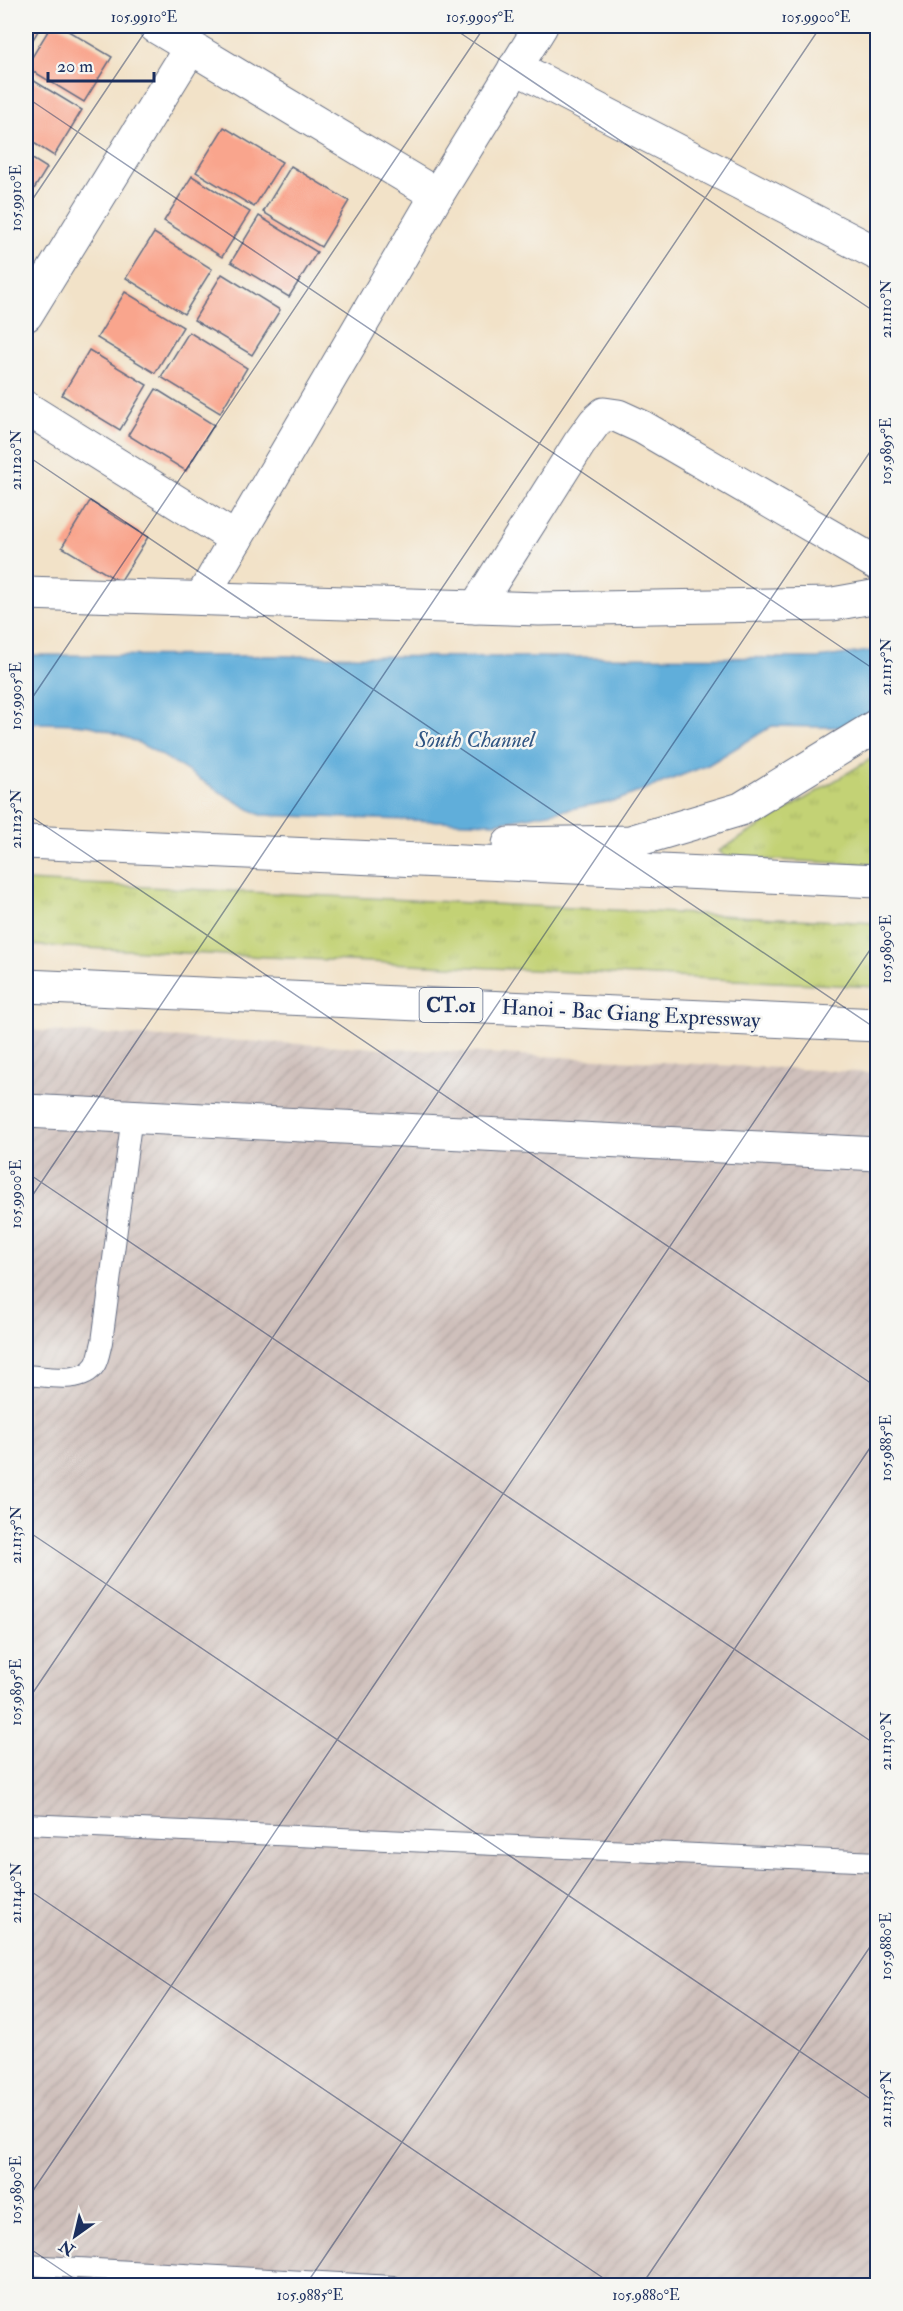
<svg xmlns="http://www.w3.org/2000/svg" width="903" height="2311" viewBox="0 0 903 2311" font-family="'IM FELL Double Pica',serif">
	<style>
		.industrial { fill: url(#industrial-furrows) }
		.grass { fill: url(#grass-tufts); stroke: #6f8069; stroke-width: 1.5 }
		.water { fill: #60aeda; stroke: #3e6e9c; stroke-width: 1.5 }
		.building { fill: #f9a58d }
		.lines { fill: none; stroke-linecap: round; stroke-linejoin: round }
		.service-casing { stroke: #666e83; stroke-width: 22 }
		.minor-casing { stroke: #666e83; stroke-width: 35 }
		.motorway-casing { stroke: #666e83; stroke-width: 35 }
		.service { stroke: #fff; stroke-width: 20 }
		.minor { stroke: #fff; stroke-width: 33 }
		.motorway { stroke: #fff; stroke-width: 33 }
		.ticks { fill: none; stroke: #1b2f5e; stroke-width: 1.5; stroke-opacity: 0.45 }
		.labels { text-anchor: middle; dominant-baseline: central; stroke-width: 5; stroke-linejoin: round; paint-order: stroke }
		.shield { fill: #f6f6f2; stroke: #5d6b8a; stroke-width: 1.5 }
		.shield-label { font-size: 20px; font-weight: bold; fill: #1b2f5e }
		.street-label { font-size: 21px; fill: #1b2f5e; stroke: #f6f6f2 }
		.water-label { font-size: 22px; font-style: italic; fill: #305583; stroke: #f6f6f2 }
		.neatline { fill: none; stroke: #1b2f5e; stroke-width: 2 }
		.ticks-label { font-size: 15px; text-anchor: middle; fill: #1b2f5e }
	</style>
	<defs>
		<pattern id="industrial-furrows" width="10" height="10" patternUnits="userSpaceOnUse" patternTransform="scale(1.5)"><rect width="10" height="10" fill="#cfc0bb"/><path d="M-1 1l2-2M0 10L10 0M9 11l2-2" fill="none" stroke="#b1a5a3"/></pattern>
		<pattern id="grass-tufts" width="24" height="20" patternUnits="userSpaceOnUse" patternTransform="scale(1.5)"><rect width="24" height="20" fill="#c3d274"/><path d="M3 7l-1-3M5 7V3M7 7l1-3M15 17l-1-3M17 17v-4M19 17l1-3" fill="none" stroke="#a7b567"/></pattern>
	</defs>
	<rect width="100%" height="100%" fill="#f6f6f2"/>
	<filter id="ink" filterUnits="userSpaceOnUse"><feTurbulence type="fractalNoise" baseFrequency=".0167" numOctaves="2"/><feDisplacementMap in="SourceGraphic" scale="12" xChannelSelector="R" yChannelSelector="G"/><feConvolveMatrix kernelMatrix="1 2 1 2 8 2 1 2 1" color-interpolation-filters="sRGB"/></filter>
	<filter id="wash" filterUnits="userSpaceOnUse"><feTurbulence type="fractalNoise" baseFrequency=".008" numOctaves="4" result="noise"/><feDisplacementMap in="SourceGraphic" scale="24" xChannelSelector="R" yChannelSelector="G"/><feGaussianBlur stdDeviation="1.35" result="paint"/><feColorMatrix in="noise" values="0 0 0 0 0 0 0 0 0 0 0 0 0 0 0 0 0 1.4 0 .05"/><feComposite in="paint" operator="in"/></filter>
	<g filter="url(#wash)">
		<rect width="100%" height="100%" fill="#f2e2c8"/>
		<polygon class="industrial" points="26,1030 877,1073 877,2285 26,2285"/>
		<g class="grass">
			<polygon points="877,755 877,865 737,858 724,856 719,851"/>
			<polygon points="26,881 877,923 877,987 26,945"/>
		</g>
		<path class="water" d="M877,650V728L772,726L708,765L618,800L495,823L261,815C205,788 157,742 95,727C75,722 46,724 26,723V655L818,658Z"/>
		<g id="blocks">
			<g class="building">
				<polygon points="26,26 41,26 26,51"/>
				<polygon points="51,26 60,26 112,57 84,102 26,67"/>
				<polygon points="26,76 82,110 54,156 26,138"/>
				<polygon points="224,127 282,162 254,207 196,172"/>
				<polygon points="26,155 47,168 26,202"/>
				<polygon points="291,166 349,201 321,247 263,212"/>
				<polygon points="192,176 250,212 222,257 164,221"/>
				<polygon points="259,216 317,252 289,297 231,262"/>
				<polygon points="154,233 212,269 184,314 126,278"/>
				<polygon points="222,274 280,310 252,355 194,320"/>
				<polygon points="125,292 183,327 155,373 97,338"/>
				<polygon points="189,332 247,368 220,413 161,377"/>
				<polygon points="89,350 147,385 120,430 62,395"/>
				<polygon points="156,389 214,425 186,471 128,435"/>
				<polygon points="90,501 148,537 120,582 62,547"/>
			</g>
		</g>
	</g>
	<g filter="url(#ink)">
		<use href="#blocks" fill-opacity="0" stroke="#666e83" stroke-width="1.5"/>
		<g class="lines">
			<defs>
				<g id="service">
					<path d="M26,1375C45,1376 82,1385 95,1365C99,1359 100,1349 102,1342L132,1116"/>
					<polyline points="26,1824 878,1862"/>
					<polyline points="26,2265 392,2286"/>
				</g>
				<g id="minor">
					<polyline points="155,26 437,195"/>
					<polyline points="515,67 878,254"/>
					<polyline points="26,315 191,47"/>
					<polyline points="26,408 236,539"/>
					<polyline points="26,593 539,609 833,604 878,596"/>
					<polyline points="202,597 437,195 541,26"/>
					<polyline points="476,607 579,444 595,422 604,414 618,416 642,427 878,564"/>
					<polyline points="26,1111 878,1154"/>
				</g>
				<g id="motorway">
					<polyline points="26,842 878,881"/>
					<polyline points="509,844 630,842 741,809 878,725"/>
					<polyline points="26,986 878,1025"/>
				</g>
			</defs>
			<use href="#service" class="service-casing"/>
			<use href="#minor" class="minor-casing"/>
			<use href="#motorway" class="motorway-casing"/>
			<use href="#service" class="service"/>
			<use href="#minor" class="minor"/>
			<use href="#motorway" class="motorway"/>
		</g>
	</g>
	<path class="ticks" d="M450,26L878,314M26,97L878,672M26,209L149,26M26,455L878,1030M26,707L485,26M26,813L878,1388M26,1172L878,1746M26,1205L821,26M26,1530L878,2104M26,1703L878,440M26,1888L615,2286M26,2201L878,938M26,2246L85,2286M305,2286L878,1436M641,2286L878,1935"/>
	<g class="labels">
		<rect class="shield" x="419.5" y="988" width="63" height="34" rx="4.5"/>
		<g class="shield-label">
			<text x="451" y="1005">CT.01</text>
		</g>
		<g class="street-label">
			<text transform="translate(631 1014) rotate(3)">Hanoi - Bac Giang Expressway</text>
		</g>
		<g class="water-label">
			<text x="475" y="740">South Channel</text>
		</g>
	</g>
	<rect width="903" height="2311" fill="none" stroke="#f6f6f2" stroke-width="66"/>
	<g transform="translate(75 2236) rotate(214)" stroke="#f6f6f2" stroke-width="4.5" paint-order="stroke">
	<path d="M0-4.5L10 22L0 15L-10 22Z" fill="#1b2f5e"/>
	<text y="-9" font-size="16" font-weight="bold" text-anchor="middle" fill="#1b2f5e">N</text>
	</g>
	<path d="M48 72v9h106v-9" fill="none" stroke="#1b2f5e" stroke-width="3"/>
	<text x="57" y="72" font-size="18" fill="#1b2f5e" stroke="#f6f6f2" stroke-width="4.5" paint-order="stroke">20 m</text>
	<rect x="33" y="33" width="837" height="2245" class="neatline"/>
	<g class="ticks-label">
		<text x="144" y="22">105.9910°E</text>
		<text x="480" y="22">105.9905°E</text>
		<text x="816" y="22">105.9900°E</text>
		<text transform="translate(16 198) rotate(-90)" y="5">105.9910°E</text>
		<text transform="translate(886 309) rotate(-90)" y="5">21.1110°N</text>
		<text transform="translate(886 451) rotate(-90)" y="5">105.9895°E</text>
		<text transform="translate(16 460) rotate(-90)" y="5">21.1120°N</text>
		<text transform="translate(886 667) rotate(-90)" y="5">21.1115°N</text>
		<text transform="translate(16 696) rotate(-90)" y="5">105.9905°E</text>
		<text transform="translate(16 819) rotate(-90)" y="5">21.1125°N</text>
		<text transform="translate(886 949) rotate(-90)" y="5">105.9890°E</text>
		<text transform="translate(16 1194) rotate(-90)" y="5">105.9900°E</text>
		<text transform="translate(886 1448) rotate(-90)" y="5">105.9885°E</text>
		<text transform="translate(16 1535) rotate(-90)" y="5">21.1135°N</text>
		<text transform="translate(16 1692) rotate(-90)" y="5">105.9895°E</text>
		<text transform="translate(886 1741) rotate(-90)" y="5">21.1130°N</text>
		<text transform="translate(16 1893) rotate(-90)" y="5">21.1140°N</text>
		<text transform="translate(886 1946) rotate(-90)" y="5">105.9880°E</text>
		<text transform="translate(886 2099) rotate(-90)" y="5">21.1135°N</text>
		<text transform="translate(16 2190) rotate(-90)" y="5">105.9890°E</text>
		<text x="310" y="2300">105.9885°E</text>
		<text x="646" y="2300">105.9880°E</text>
	</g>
</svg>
